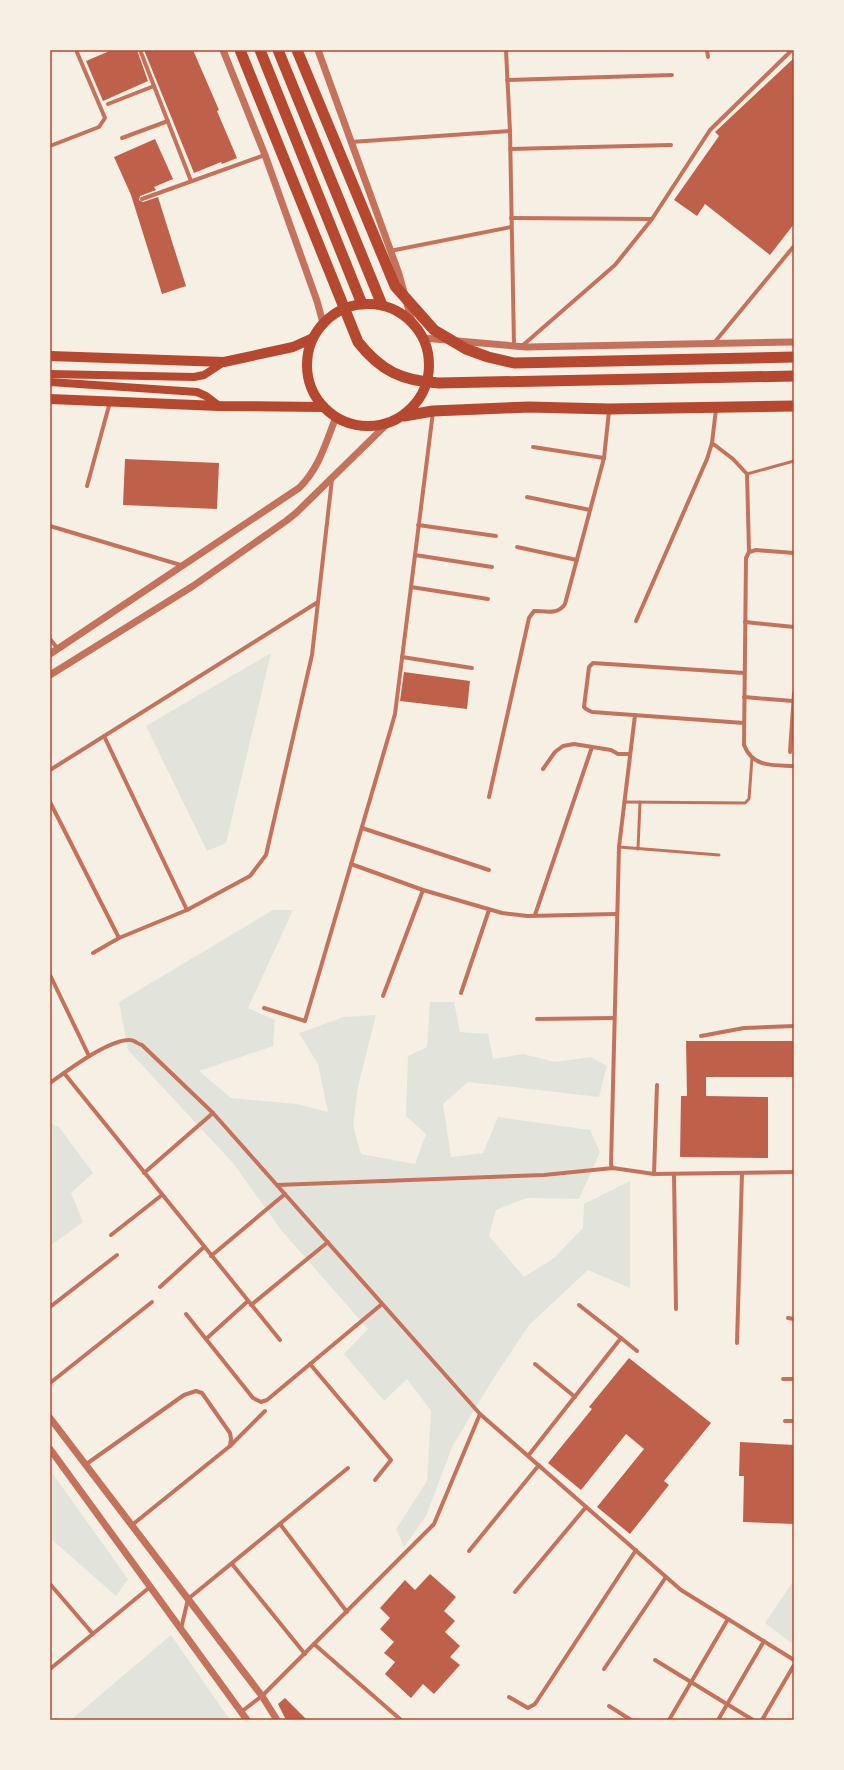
<svg xmlns="http://www.w3.org/2000/svg" width="844" height="1770" viewBox="0 0 844 1770" font-family="'Public Sans',sans-serif">
	<style>
		.green { fill: #e2e4dc }
		.building { fill: #bf614a }
		.lines { fill: none; stroke-linecap: round; stroke-linejoin: round }
		.service { stroke: #c5725c; stroke-width: 3 }
		.minor { stroke: #c5725c; stroke-width: 4 }
		.tertiary { stroke: #c5725c; stroke-width: 7 }
		.secondary { stroke: #b5482f; stroke-width: 8 }
		.primary { stroke: #b5482f; stroke-width: 10 }
		.trunk { stroke: #b5482f; stroke-width: 11 }
		.neatline { fill: none; stroke: #b5482f; stroke-width: 1.5 }
	</style>
	<rect width="100%" height="100%" fill="#f6efe4"/>
	<g class="green">
		<polygon points="271,653 226,843 207,851 146,726"/>
		<polygon points="273,910 293,910 248,1008 275,1020 273,1046 199,1071 231,1098 297,1104 328,1112 318,1064 299,1033 344,1017 376,1015 358,1087 353,1126 361,1154 415,1164 426,1134 406,1116 408,1056 427,1047 430,1002 454,1002 460,1032 488,1034 493,1059 523,1054 555,1062 591,1057 607,1066 599,1097 468,1082 443,1104 451,1157 483,1153 498,1117 590,1130 600,1152 579,1199 527,1198 496,1210 489,1236 524,1277 554,1258 583,1228 584,1204 630,1181 630,1288 588,1270 529,1325 493,1379 453,1445 426,1516 404,1547 396,1529 427,1481 431,1411 407,1379 384,1401 344,1354 368,1329 281,1230 233,1163 128,1050 119,1002"/>
		<polygon points="50,1123 59,1127 93,1173 71,1193 83,1222 50,1246"/>
		<polygon points="50,1470 128,1579 116,1596 50,1538"/>
		<polygon points="794,1580 794,1645 765,1623"/>
		<polygon points="171,1635 230,1720 71,1720"/>
	</g>
	<g class="building">
		<polygon points="112,50 137,50 148,81 103,101 86,61"/>
		<polygon points="144,50 193,50 219,110 217,111 237,158 222,164 221,162 194,173"/>
		<polygon points="794,58 794,224 770,255 705,204 697,216 674,200 719,136 715,132"/>
		<polygon points="155,139 173,179 154,187 156,190 140,196 139,200 143,202 158,197 186,286 162,294 131,195 114,157"/>
		<polygon points="125,459 219,463 217,509 123,505"/>
		<polygon points="404,672 470,681 467,709 400,701"/>
		<polygon points="686,1041 794,1041 794,1077 706,1077 706,1096 768,1097 768,1158 680,1157 681,1096 687,1096"/>
		<polygon points="629,1358 711,1423 664,1481 669,1485 630,1534 597,1507 644,1449 626,1434 581,1490 548,1463 592,1409 589,1407"/>
		<polygon points="740,1442 794,1445 794,1524 743,1522 744,1476 739,1476"/>
		<polygon points="430,1574 456,1597 444,1611 455,1621 445,1632 460,1646 450,1657 460,1665 434,1694 423,1684 411,1698 385,1674 395,1662 384,1653 394,1642 380,1629 390,1618 380,1608 405,1580 415,1590"/>
		<polygon points="285,1698 307,1720 286,1720 278,1704"/>
	</g>
	<g class="lines">
		<g class="service">
			<polyline points="747,474 794,461"/>
			<polyline points="624,802 745,803 749,799 752,758"/>
			<polyline points="619,847 719,855"/>
			<polyline points="638,849 640,802"/>
		</g>
		<g class="minor">
			<polyline points="140,50 191,181"/>
			<polyline points="506,50 510,131 514,345"/>
			<polyline points="707,50 708,57"/>
			<polyline points="507,80 672,75"/>
			<polyline points="108,104 154,86"/>
			<polyline points="122,138 168,121"/>
			<polyline points="351,142 510,131"/>
			<polyline points="50,146 99,127 105,118 76,50"/>
			<polyline points="510,149 671,145"/>
			<polyline points="142,199 265,155"/>
			<polyline points="511,218 652,219"/>
			<polyline points="390,251 511,227"/>
			<polyline points="714,343 794,246"/>
			<polyline points="522,346 615,265 652,219 710,130 792,50"/>
			<polyline points="712,443 733,459 747,474 749,552"/>
			<polyline points="533,447 604,458"/>
			<polyline points="87,486 110,402"/>
			<polyline points="527,497 590,510"/>
			<polyline points="418,525 496,536"/>
			<polyline points="50,526 184,566"/>
			<polyline points="517,547 577,560"/>
			<path d="M794,553L756,550L749,552L746,558L744,745C753,768 773,765 794,766"/>
			<polyline points="415,555 492,567"/>
			<polyline points="411,587 488,599"/>
			<polyline points="636,621 707,459 712,443 716,409"/>
			<polyline points="745,622 794,627"/>
			<polyline points="50,639 58,649"/>
			<polyline points="402,657 472,668"/>
			<polyline points="744,697 793,701"/>
			<polyline points="744,723 592,712 586,709 584,707 589,667 593,663 744,673"/>
			<polyline points="104,736 187,910"/>
			<polyline points="790,752 794,693"/>
			<polyline points="543,769 555,752 563,746 574,744 611,750 618,754 630,754"/>
			<polyline points="50,770 318,602"/>
			<path d="M489,797L529,618L534,611C546,611 558,615 565,604L604,458L609,411"/>
			<polyline points="50,802 119,938"/>
			<polyline points="362,828 489,870"/>
			<polyline points="351,864 423,890 502,913 528,916 616,914"/>
			<polyline points="535,915 592,747"/>
			<polyline points="93,953 119,938 187,910 250,876 266,855 312,655 332,479"/>
			<polyline points="50,975 89,1056"/>
			<polyline points="461,993 489,910"/>
			<polyline points="383,996 423,890"/>
			<polyline points="264,1008 305,1021 391,728 395,714 433,412"/>
			<polyline points="537,1019 614,1018"/>
			<polyline points="701,1036 744,1028 794,1026"/>
			<polyline points="64,1073 280,1340"/>
			<path d="M50,1083C67,1071 109,1039 130,1040C134,1040 138,1044 142,1045L213,1113L480,1414L681,1590L794,1660"/>
			<polyline points="613,1168 611,1165 619,847 635,715"/>
			<polyline points="144,1173 213,1113"/>
			<polyline points="654,1174 657,1085"/>
			<polyline points="674,1174 676,1309"/>
			<polyline points="277,1185 544,1175 613,1168 654,1174 794,1172"/>
			<polyline points="111,1235 162,1195"/>
			<polyline points="211,1256 285,1194"/>
			<polyline points="160,1287 204,1247"/>
			<polyline points="251,1305 328,1242"/>
			<polyline points="50,1307 117,1255"/>
			<polyline points="186,1314 253,1398 261,1402 267,1400 382,1304"/>
			<polyline points="788,1318 794,1319"/>
			<polyline points="621,1338 637,1351"/>
			<polyline points="206,1339 248,1301"/>
			<polyline points="737,1343 742,1173"/>
			<polyline points="310,1364 391,1460 375,1480"/>
			<polyline points="535,1364 575,1397"/>
			<polyline points="783,1379 794,1379"/>
			<polyline points="50,1383 152,1302"/>
			<polyline points="785,1421 794,1421"/>
			<polyline points="230,1446 265,1411"/>
			<polyline points="528,1456 621,1338 579,1305"/>
			<polyline points="85,1465 184,1395 196,1391 202,1393 230,1433 231,1439 230,1446 132,1525"/>
			<polyline points="280,1524 347,1612"/>
			<polyline points="469,1551 539,1465"/>
			<polyline points="232,1564 305,1654"/>
			<polyline points="50,1584 93,1634"/>
			<polyline points="515,1592 586,1507"/>
			<polyline points="181,1629 188,1599 348,1468"/>
			<polyline points="314,1644 401,1720"/>
			<polyline points="655,1660 753,1720"/>
			<polyline points="50,1669 150,1587"/>
			<polyline points="604,1669 666,1577"/>
			<polyline points="509,1697 528,1708 535,1704 636,1550"/>
			<polyline points="609,1706 631,1720"/>
			<polyline points="241,1712 262,1696 434,1524 480,1414"/>
			<polyline points="669,1720 728,1619"/>
			<polyline points="718,1720 764,1641"/>
			<polyline points="762,1720 794,1665"/>
		</g>
		<g class="tertiary">
			<polyline points="223,50 265,155 317,301 323,323"/>
			<polyline points="318,50 399,274 412,322"/>
			<polyline points="423,338 526,347 794,342"/>
			<path d="M50,654L299,488C319,469 326,442 336,417"/>
			<polyline points="50,675 193,586 286,521 296,513 387,424"/>
			<polyline points="50,1418 262,1696 277,1720"/>
			<polyline points="50,1449 247,1720"/>
		</g>
		<g class="secondary">
			<polyline points="50,374 194,377 204,375 224,362"/>
			<polyline points="50,382 197,392 206,396 219,406"/>
		</g>
		<g class="primary">
			<circle cx="368" cy="365" r="61"/>
			<polyline points="50,356 224,362 293,347 313,338"/>
			<polyline points="50,399 219,406 323,407"/>
		</g>
		<g class="trunk">
			<path d="M240,50L358,342C381,371 402,381 439,383L794,376"/>
			<polyline points="260,50 362,304"/>
			<polyline points="278,50 382,305"/>
			<polyline points="297,50 395,286 434,330 466,349 488,357 514,363 794,357"/>
			<polyline points="404,416 433,411 529,407 609,409 794,406"/>
		</g>
	</g>
	<rect width="844" height="1770" fill="none" stroke="#f6efe4" stroke-width="102"/>
	<rect x="51" y="51" width="742" height="1668" class="neatline"/>
</svg>
